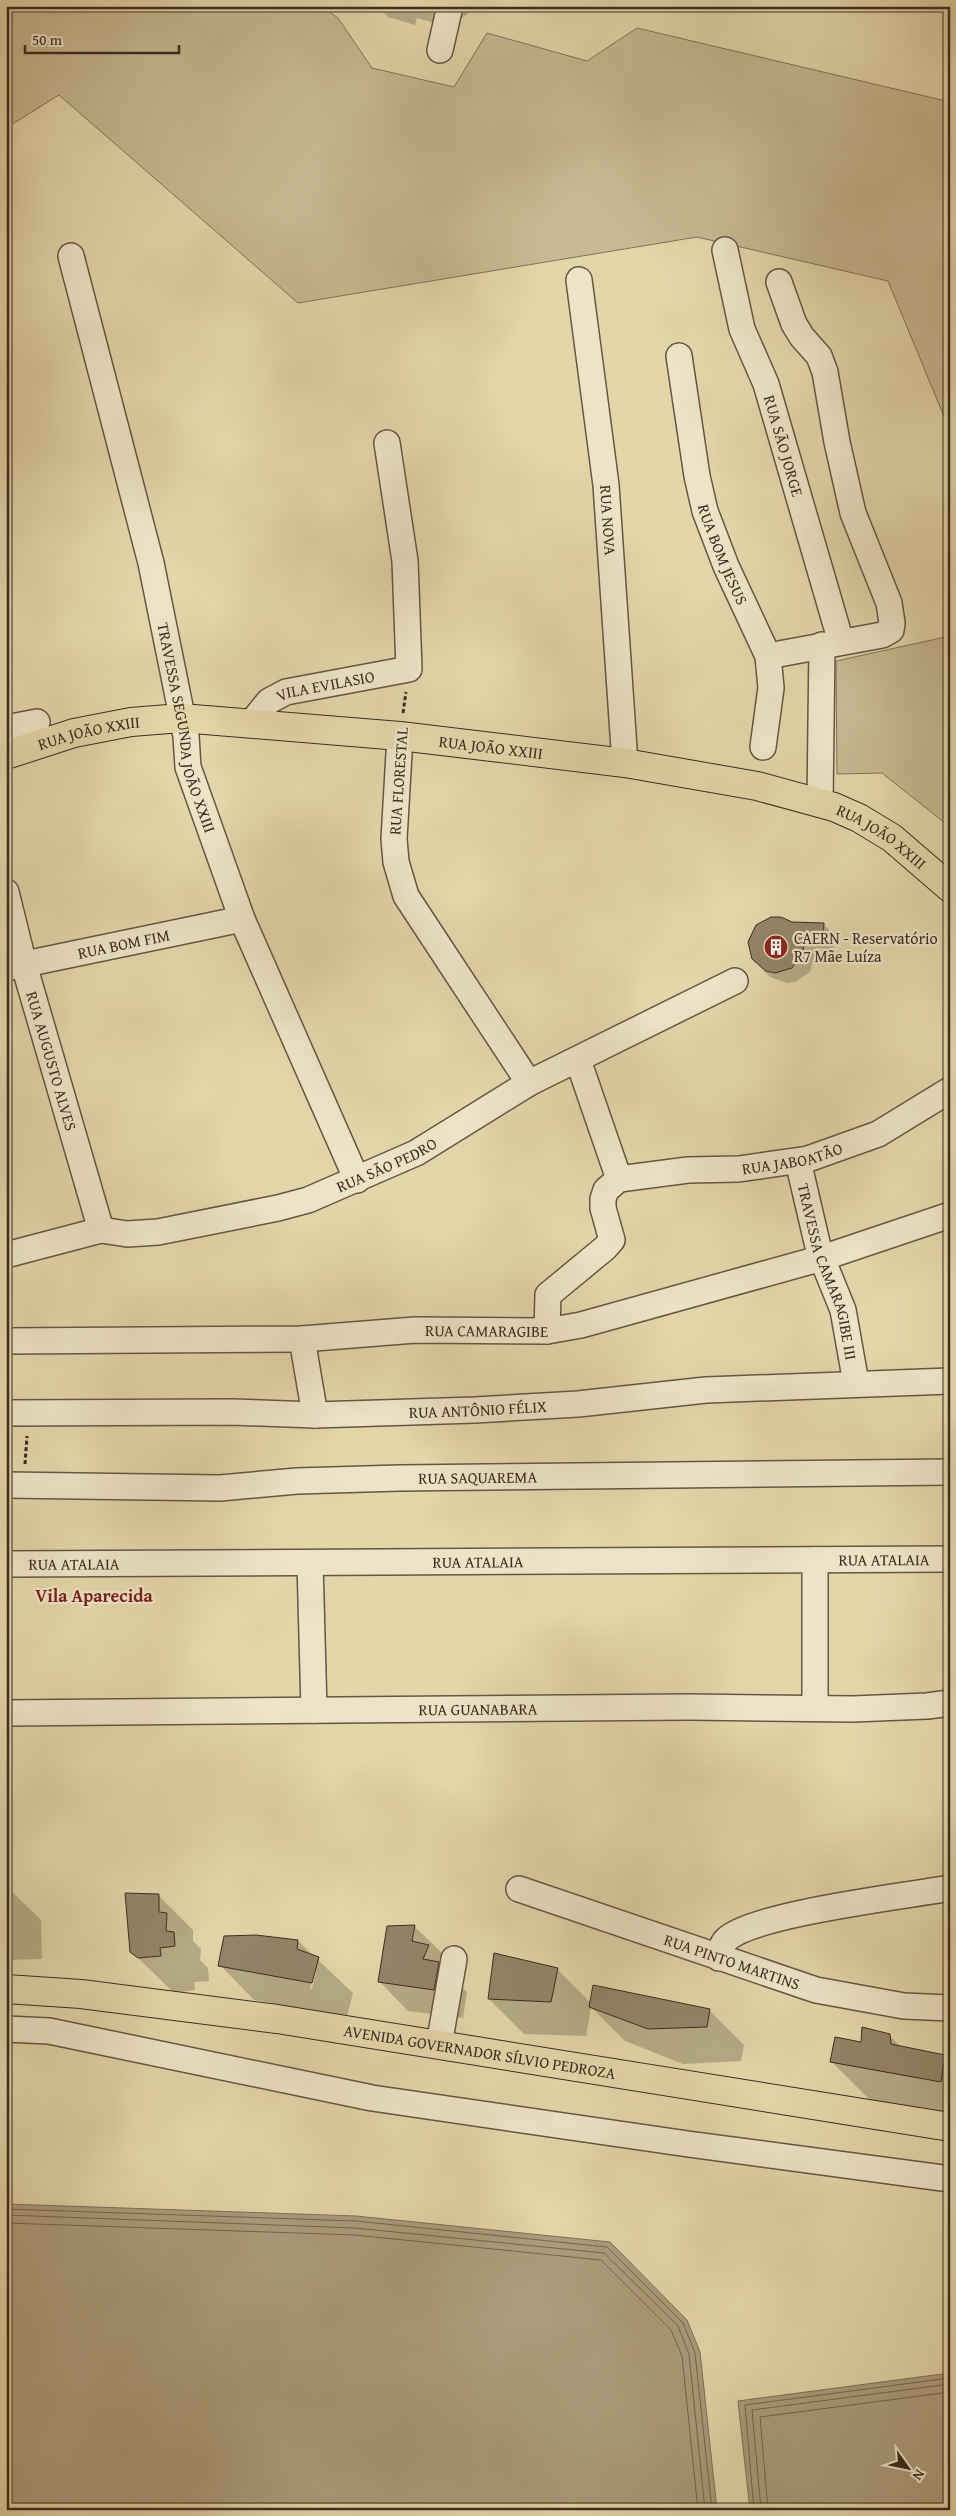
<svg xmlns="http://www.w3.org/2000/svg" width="956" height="2516" viewBox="0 0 956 2516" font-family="'Gentium Book Plus',serif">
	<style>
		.green { fill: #c7b992; stroke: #82725a }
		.water { fill: #ab9c7b; stroke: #7f6f57 }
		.shadow { fill: #0003; fill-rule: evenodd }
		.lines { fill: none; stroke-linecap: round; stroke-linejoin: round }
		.shore { stroke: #74644e; stroke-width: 1 }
		.building { fill: #938468; stroke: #3d2c21 }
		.minor-casing { stroke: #665643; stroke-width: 28 }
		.major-casing { stroke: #3d2c21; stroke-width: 30 }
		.path { stroke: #3d2c21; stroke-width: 3; stroke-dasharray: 4 2.5; stroke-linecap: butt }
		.minor { stroke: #ede4c7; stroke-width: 25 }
		.major { stroke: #e3d6a9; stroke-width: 28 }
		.labels { text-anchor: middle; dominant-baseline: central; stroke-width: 4.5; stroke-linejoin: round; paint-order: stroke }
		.street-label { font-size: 16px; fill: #3d2c21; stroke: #ede4c7 }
		.poi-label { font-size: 16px; fill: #3d2c21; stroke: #ede4c7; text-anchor: start }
		.neighbourhood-label { font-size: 18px; font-weight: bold; fill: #7a1f14; stroke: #ede4c7 }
	</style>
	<rect width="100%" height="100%" fill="#e3d6a9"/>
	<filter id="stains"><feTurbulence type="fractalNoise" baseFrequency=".004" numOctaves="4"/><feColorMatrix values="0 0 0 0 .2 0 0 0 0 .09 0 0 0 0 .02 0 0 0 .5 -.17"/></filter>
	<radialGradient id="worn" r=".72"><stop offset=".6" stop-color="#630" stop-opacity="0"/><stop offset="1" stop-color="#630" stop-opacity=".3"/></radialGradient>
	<g class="green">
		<polygon points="6,6 321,6 338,18 372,68 454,87 487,33 587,61 637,28 950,102 950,431 888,281 697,237 298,303 59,95 6,128"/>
		<polygon points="950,636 950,827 882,773 837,774 836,661"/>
	</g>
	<g class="water">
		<polygon points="6,2204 356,2216 610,2242 687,2320 700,2352 717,2510 6,2510"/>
		<polygon points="950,2373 950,2510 750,2510 738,2401"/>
	</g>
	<g class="shadow">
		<polygon points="377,6 470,6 468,14 461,18 456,29 417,18 415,25 388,17"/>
		<polygon points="771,918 791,923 823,924 834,935 834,949 816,948 810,972 795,982 787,983 770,977 759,966 750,951 752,934 763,921"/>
		<polygon points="6,1886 41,1920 42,1959 6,1960"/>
		<polygon points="158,1895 193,1930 193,1941 201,1949 200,1960 208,1968 209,1981 194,1982 195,1990 174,1993 131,1951"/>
		<polygon points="415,1927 444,1955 455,1980 467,1992 463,2018 408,2011 380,1982"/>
		<path d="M298,1941L353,1993L347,2017L254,2000L220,1965ZM314,1972H316L312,1989H310Z"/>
		<polygon points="557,1969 591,2003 710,2011 744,2045 741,2061 683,2064 625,2041 591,2007 586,2036 524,2034 489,1999"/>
		<polygon points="889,2035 901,2047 944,2056 950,2062 950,2114 870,2100 831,2061"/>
	</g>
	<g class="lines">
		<g class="shore">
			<polyline points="6,2209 356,2221 607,2247 683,2323 695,2353 712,2510"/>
			<polyline points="6,2215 355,2228 604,2253 678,2326 689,2354 705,2510"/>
			<polyline points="6,2223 355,2235 601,2260 671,2330 682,2356 698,2510"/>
			<polyline points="754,2510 745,2405 950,2378"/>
			<polyline points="761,2510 752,2410 950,2384"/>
			<polyline points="768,2510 760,2417 950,2392"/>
		</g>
	</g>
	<g class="building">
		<polygon points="771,917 781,917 792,922 824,923 823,939 805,938 803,952 792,968 775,973 766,971 752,959 748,942 756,925"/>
		<polygon points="125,1893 159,1894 159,1912 167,1913 166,1931 174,1932 175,1946 160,1948 161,1956 138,1958 130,1952"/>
		<polygon points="415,1925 412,1941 429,1945 423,1959 439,1962 434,1990 378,1982 387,1926"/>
		<polygon points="256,1935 298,1940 297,1949 319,1957 312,1983 218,1966 224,1936"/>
		<polygon points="494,1953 558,1968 551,2002 488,1999"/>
		<polygon points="593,1985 710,2009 707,2027 648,2029 589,2007"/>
		<polygon points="862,2027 890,2034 891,2044 945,2055 941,2082 830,2062 835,2037 861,2042"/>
	</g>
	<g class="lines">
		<defs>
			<g id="minor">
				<polyline points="440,50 450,6"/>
				<path id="s1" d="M725,250L742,329L766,384L841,642"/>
				<path id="s2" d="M71,256L151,563L186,736L188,767L242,919L357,1180"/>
				<path id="s3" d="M579,280L606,485L625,763"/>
				<path id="s4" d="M679,356L697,476L705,511L726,566L768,656L771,688L763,747"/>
				<polyline points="768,656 882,635 891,630 892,623 889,603 853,513 837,442 825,372 819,356 802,337 794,324 779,282"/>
				<path id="s5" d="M252,722L269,701L286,692L409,669L405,561L387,443"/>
				<polyline points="6,728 37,722"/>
				<polyline points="400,736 394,839 396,862 406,896 529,1083"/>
				<polyline points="820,802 822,645"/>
				<path id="s6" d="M6,892L24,965L101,1230"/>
				<path id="s7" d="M6,968L242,919"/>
				<polyline points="578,1060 619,1179"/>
				<path id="s8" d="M798,1161L819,1251L843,1310L856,1383"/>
				<path id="s9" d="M6,1255L101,1230L127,1234L158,1232L278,1208L308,1200L416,1153L529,1083L735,981"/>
				<path id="s10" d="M547,1331L548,1295L605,1248L612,1240L603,1208V1199L606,1190L619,1179L688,1170L739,1169L808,1159L878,1134L950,1090"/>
				<polyline points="302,1339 315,1415"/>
				<path id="s11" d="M6,1341L302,1339L415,1330L547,1331L581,1325L822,1258L950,1215"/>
				<path id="s12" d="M6,1413L232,1412L315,1415L475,1410L578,1404L706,1390L950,1381"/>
				<path id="s13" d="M6,1485L220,1488L297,1481L400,1478L950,1472"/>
				<polyline points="815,1560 815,1708"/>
				<polyline points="310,1563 314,1710"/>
				<path id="s14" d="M6,1564L950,1559"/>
				<path id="s15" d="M6,1713L689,1707L853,1709L927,1706L950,1703"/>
				<path id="s16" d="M519,1889L816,1990L904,2006L950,2008"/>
				<path d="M719,1958C720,1952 721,1945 726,1940C751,1914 907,1896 950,1888"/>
				<polyline points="6,2029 49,2031 372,2098 688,2144 950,2179"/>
				<polyline points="439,2045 454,1959"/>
			</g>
			<g id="major">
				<path id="s17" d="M6,755L74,733L131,722L181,718L400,736L625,763L757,786L834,807L859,818L892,838L950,888"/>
				<path id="s18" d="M6,1989L81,1994L277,2019L950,2127"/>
			</g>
		</defs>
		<use href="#minor" class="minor-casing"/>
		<use href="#major" class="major-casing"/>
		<g class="path">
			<polyline points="403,713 406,692"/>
			<polyline points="25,1464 27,1436"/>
		</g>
		<use href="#minor" class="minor"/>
		<use href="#major" class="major"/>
	</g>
	<defs>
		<symbol id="building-disc" viewBox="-11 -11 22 22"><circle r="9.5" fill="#8f2418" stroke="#ede4c7"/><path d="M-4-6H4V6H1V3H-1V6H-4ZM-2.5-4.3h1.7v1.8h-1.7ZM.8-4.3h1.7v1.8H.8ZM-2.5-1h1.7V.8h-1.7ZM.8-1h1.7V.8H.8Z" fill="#fff"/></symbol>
	</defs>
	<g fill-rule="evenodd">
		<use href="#building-disc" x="762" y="933" width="28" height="28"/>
	</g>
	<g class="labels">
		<g class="street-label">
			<text stroke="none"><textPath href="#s1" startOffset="205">RUA SÃO JORGE</textPath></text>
			<text stroke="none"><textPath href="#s3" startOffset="242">RUA NOVA</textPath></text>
			<text stroke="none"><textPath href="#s4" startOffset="204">RUA BOM JESUS</textPath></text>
			<text stroke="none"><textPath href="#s5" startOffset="86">VILA EVILASIO</textPath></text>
			<text stroke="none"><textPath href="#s2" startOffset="486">TRAVESSA SEGUNDA JOÃO XXIII</textPath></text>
			<text stroke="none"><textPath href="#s17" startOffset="86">RUA JOÃO XXIII</textPath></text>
			<text stroke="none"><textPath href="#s17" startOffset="491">RUA JOÃO XXIII</textPath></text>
			<text transform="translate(398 781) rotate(-86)">RUA FLORESTAL</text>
			<text stroke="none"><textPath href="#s17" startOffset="896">RUA JOÃO XXIII</textPath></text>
			<text stroke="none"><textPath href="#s7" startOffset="120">RUA BOM FIM</textPath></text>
			<text stroke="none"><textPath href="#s6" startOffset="175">RUA AUGUSTO ALVES</textPath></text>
			<text stroke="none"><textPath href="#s10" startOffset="364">RUA JABOATÃO</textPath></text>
			<text stroke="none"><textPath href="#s9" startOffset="395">RUA SÃO PEDRO</textPath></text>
			<text stroke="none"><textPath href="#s8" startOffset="115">TRAVESSA CAMARAGIBE III</textPath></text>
			<text stroke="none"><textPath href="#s11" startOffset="481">RUA CAMARAGIBE</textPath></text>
			<text stroke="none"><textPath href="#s12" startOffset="472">RUA ANTÔNIO FÉLIX</textPath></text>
			<text stroke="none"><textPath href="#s13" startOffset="472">RUA SAQUAREMA</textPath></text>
			<text stroke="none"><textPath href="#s14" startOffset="878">RUA ATALAIA</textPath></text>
			<text stroke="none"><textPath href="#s14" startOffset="472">RUA ATALAIA</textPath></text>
			<text stroke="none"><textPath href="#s14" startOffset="68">RUA ATALAIA</textPath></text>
			<text stroke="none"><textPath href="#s15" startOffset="472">RUA GUANABARA</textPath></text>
			<text stroke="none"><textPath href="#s16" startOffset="225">RUA PINTO MARTINS</textPath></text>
			<text stroke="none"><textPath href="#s18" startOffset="478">AVENIDA GOVERNADOR SÍLVIO PEDROZA</textPath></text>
		</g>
		<g class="poi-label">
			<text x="794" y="938">CAERN - Reservatório<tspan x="794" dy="18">R7 Mãe Luíza</tspan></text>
		</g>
		<g class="neighbourhood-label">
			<text x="94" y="1595">Vila Aparecida</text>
		</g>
	</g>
	<rect width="956" height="2516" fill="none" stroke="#e3d6a9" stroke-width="25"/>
	<rect x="8" y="8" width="941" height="2501" fill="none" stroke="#3d2c21" stroke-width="2.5"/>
	<rect x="12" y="12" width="931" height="2491" fill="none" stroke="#3d2c21"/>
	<g transform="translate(908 2468) rotate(123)" stroke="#ede4c7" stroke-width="4" paint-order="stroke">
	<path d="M0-4L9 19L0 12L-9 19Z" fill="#3d2c21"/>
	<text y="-8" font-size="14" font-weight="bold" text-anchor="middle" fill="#3d2c21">N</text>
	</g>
	<path d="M25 45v8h154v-8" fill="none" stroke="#3d2c21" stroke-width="2.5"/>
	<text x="32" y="45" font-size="15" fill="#3d2c21" stroke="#ede4c7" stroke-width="4" paint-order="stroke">50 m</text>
	<rect width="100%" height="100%" filter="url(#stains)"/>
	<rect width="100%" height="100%" fill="url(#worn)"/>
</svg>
